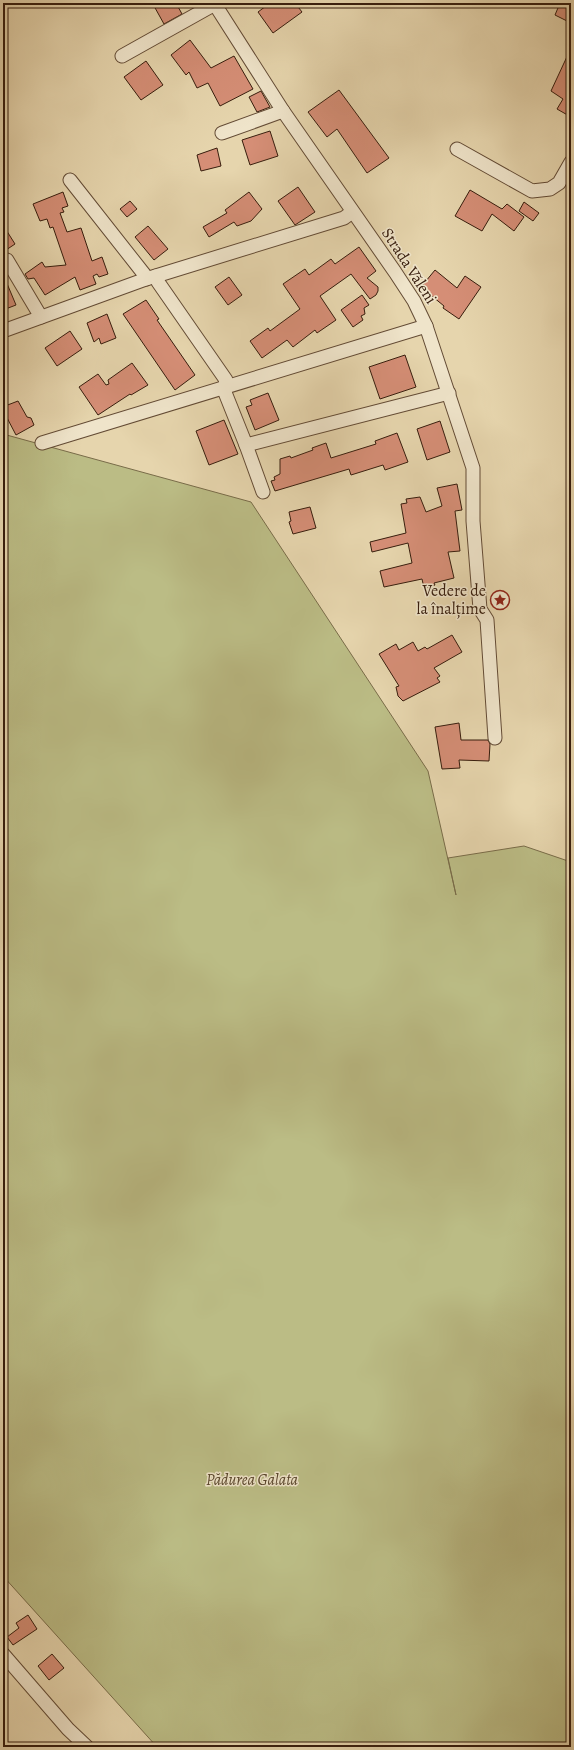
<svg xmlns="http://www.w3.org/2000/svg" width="574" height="1750" viewBox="0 0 574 1750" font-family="Alegreya,serif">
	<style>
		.green { fill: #bbbc85; stroke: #796c49 }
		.building { fill: #d58e76; stroke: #371d0d }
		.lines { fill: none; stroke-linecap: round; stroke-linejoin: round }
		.street-casing { stroke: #634b35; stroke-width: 15 }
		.street { stroke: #efe4ca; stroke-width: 13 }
		.labels { text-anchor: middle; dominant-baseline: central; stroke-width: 3; stroke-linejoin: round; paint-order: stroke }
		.street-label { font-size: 16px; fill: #371d0d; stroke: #efe4ca }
		.poi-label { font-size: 16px; fill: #371d0d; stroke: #efe4ca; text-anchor: end }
		.park-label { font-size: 16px; font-style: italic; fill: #58452b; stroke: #efe4ca }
	</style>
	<rect width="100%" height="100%" fill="#e6d5ad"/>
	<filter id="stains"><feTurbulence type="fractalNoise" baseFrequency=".005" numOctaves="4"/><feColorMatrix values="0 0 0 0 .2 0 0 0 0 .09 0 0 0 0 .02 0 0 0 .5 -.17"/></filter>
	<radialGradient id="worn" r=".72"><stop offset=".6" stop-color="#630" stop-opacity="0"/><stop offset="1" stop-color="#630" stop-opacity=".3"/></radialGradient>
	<polygon class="green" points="3,434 251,502 428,771 456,895 448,858 524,846 571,862 571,1747 157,1747 3,1576"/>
	<g class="building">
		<polygon points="160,3 176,3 182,14 164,24 154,6"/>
		<polygon points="270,3 295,3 302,12 273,33 258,12"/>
		<polygon points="560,3 571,3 571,23 555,15"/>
		<polygon points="190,40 211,68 234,56 253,89 220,106 208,83 197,88 189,72 186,75 171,55"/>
		<polygon points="571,48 571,117 557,109 563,99 551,91"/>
		<polygon points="146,61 163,85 141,100 124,77"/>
		<polygon points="339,90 389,158 367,173 337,129 327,137 308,112"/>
		<polygon points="261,91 270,107 257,112 249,97"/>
		<polygon points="270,131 278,156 250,165 242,140"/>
		<polygon points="217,148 221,166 201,171 197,155"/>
		<polygon points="298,187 315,212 295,225 278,201"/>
		<polygon points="470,190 502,209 507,204 524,217 514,231 492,214 482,231 455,216"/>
		<polygon points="63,192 68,206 62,208 64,212 60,213 67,232 81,228 92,261 102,257 108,274 99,277 97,274 93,276 96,284 80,290 75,277 45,295 34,278 28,279 25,274 42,262 45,267 66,265 53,227 50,228 47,219 40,221 33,204"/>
		<polygon points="249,192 262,209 251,221 237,226 234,222 209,237 203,227 227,213 225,210"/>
		<polygon points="130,201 137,209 127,217 120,209"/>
		<polygon points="524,202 539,213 533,221 519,211"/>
		<polygon points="3,225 15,244 3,252"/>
		<polygon points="148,226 168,249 154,260 135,237"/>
		<polygon points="359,247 376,271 367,278 378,287 378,291 376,295 370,299 351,274 320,296 336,320 317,333 315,330 293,347 287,340 262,358 250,341 268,328 270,331 300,309 283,284 305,269 309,275 331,259 335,264"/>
		<polygon points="435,270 457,288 465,276 481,287 459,319 443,308 444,306 421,287"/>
		<polygon points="3,274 16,305 3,310"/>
		<polygon points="229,277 242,295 228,305 215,287"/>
		<polygon points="362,295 369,305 364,308 365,314 361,316 363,320 353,327 341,310"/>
		<polygon points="146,300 159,319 157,320 195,375 175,390 123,314"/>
		<polygon points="107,314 116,338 101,344 99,338 94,342 87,323"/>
		<polygon points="70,331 82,349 57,366 45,348"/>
		<polygon points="405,355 416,387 380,399 369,367"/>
		<polygon points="132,363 148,385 131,395 130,394 98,415 79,387 98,374 106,385 109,384 108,380"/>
		<polygon points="268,393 279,420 255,430 246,407 252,405 250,400"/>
		<polygon points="18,401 27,417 31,418 34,425 16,435 5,414 7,412 5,406"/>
		<polygon points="224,420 238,454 209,465 196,431"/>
		<polygon points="440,421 450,452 427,460 417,429"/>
		<polygon points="397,433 408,462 385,470 383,465 351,475 349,469 275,491 271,481 275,480 274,477 280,474 280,459 290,456 291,458 313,450 312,448 326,443 331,458 376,444 375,441"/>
		<polygon points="457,484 462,510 455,511 460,551 448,552 454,578 434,583 435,585 424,588 422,579 384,587 380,571 412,563 408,543 372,552 370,542 406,533 401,504 407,503 406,499 420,497 426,512 442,506 437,488"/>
		<polygon points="310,507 316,528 293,534 289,522 291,521 289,512"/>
		<polygon points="452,635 462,652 434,668 440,676 437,678 440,682 403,701 398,696 396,687 399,686 379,654 396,644 399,650 413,642 418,651 425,647 427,649"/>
		<polygon points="459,723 461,740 488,740 490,744 489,761 459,760 460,768 442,769 435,727"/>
		<polygon points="28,1615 37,1629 13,1645 7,1637 19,1628 16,1623"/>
		<polygon points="52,1654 64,1668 49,1680 38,1666"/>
	</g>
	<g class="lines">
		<defs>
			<g id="street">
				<polyline points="214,3 283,111 395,272 414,301 426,326 473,468 473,521 480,609 487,620 495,738"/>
				<polyline points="122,56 215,4"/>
				<polyline points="222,133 283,111"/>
				<polyline points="457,149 532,191 550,189 559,183 571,162"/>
				<polyline points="70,180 144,274 146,279"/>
				<polyline points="7,260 41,317"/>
				<polyline points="156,276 158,282 226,380 224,390 246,445 449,393"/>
				<polyline points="3,331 146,279 344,218 352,212"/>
				<polyline points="42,443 426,326"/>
				<polyline points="246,445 263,492"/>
				<polyline points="3,1654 68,1729 87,1747"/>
			</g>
		</defs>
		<use href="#street" class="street-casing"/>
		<use href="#street" class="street"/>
	</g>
	<defs>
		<symbol id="sight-ring" viewBox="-11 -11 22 22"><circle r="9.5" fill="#efe4ca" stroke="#8f2418" stroke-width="1.5"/><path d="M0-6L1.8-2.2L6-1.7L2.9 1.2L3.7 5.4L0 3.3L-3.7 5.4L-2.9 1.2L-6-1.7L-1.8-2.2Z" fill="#8f2418"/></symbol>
	</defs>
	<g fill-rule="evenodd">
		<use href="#sight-ring" x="489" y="589" width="22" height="22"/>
	</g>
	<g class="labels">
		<g class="street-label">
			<text transform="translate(409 266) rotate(57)">Strada Văleni</text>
		</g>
		<g class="poi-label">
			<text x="486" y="591">Vedere de<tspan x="486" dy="18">la înalțime</tspan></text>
		</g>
		<g class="park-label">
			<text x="252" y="1480">Pădurea Galata</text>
		</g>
	</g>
	<rect width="574" height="1750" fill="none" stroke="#e6d5ad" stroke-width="16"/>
	<rect x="4" y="4" width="566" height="1742" fill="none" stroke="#371d0d" stroke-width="2"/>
	<rect x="8" y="8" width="558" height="1734" fill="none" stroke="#371d0d"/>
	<rect width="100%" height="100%" filter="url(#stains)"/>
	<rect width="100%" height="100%" fill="url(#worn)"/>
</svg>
